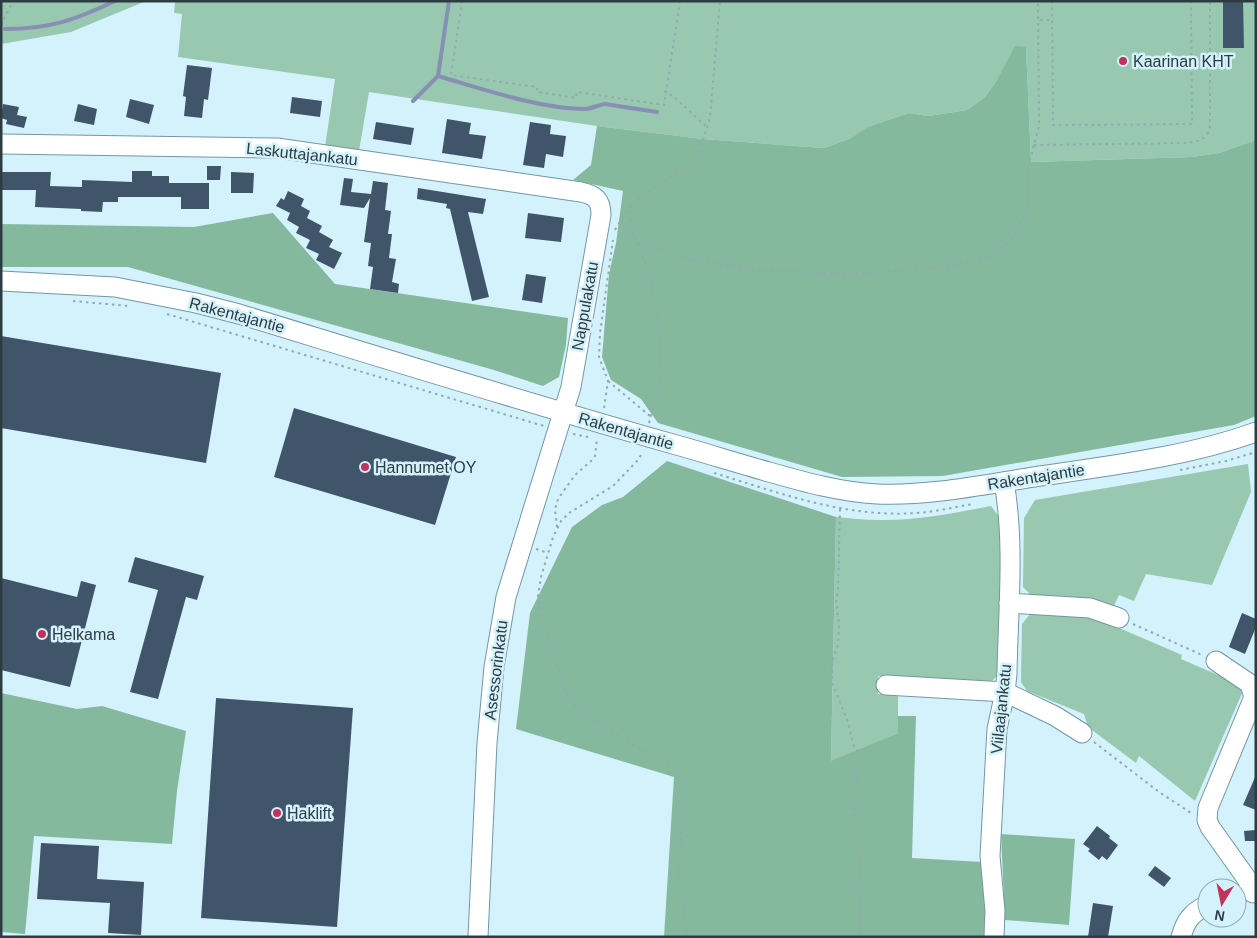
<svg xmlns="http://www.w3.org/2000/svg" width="1257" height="938" viewBox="0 0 1257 938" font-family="Arial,sans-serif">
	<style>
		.green { fill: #98c8af }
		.forest { fill: #85b99e }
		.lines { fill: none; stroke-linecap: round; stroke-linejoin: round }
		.stream { stroke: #878fb2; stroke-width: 4 }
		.building { fill: #40556a }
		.minor-casing { stroke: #7397a3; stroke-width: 21 }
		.path { stroke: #91a9b1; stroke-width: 2; stroke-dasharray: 2.5 4; stroke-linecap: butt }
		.minor { stroke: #fff; stroke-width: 19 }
		.poi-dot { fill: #c1325c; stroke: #d3f2fc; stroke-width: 2 }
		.labels { text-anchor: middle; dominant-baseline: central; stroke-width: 5; stroke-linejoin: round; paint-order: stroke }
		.poi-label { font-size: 16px; fill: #2d3c41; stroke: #d3f2fc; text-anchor: start }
		.street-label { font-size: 16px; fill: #2d3c41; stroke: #d3f2fc }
	</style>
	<rect width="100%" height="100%" fill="#d3f2fc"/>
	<g class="green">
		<polygon points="1,1 14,2 146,1 71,32 1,44"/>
		<polygon points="175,1 1256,1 1256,140 1219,153 1192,157 1031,162 1026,47 997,80 985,97 967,110 928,116 909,113 867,127 849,139 824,148 703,139 597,126 369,92 359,151 325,147 335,79 178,57 182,14 174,13"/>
		<polygon points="1248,464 1251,492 1212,585 1146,574 1134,601 1119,595 1113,608 1093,599 1033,597 1023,587 1024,518 1035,500"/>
		<path d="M991,506L1003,522L999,674L992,681L878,676V694L898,695V733L831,762L836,517C850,518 864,520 878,520C916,521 954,513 991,506Z"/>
		<polygon points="1031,613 1089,615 1182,655 1181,659 1239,684 1243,691 1195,801 1139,756 1136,763 1088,727 1084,714 1027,691 1021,682 1022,624"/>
	</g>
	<g class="forest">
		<polygon points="1015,46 1026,47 1031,162 1192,157 1219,153 1256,140 1256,416 1234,425 943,476 842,477 658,423 641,399 611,380 602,357 609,274 616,243 623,191 573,180 591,165 597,126 703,139 824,148 849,139 867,127 909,113 928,116 967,110 985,97 997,80"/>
		<polygon points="273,213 335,284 568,318 566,345 559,377 543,386 494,370 128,267 1,267 1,224 194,227"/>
		<polygon points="667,461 836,517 831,761 898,733 898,716 916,716 912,858 982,862 986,913 985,937 664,937 674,777 516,729 530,613 572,527 602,505 623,497"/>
		<polygon points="1,693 77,709 102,706 186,731 177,791 172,844 34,836 25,934 1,932"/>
		<polygon points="1001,834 1075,839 1069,925 1005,920"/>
	</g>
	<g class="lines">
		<g class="stream">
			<path d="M5,29C50,29 75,20 115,1"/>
			<path d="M438,76C483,89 537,108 584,109C592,109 597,105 605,104L657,112"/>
			<polyline points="413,101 438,76 449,1"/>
		</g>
	</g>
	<g class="building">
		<polygon points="1223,1 1243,1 1244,48 1223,48"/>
		<polygon points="187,65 212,68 208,100 204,99 202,118 184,116 186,97 183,96"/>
		<polygon points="292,97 322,101 320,117 290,113"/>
		<polygon points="130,99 154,105 149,124 126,117"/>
		<polygon points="3,104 19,107 17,115 27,117 24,128 6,124 7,120 1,118"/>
		<polygon points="78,104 97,109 94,125 74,121"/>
		<polygon points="447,119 471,123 469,134 486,136 482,159 442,153"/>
		<polygon points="376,122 414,128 411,145 373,139"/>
		<polygon points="530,122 551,125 550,134 566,136 563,157 546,154 544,168 523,165"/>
		<polygon points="207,166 221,166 220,180 207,180"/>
		<polygon points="132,171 152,171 152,176 169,176 169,183 209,183 209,209 181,209 181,197 118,197 118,202 103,202 102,212 81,211 81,209 35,207 36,190 1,190 1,172 51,172 50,186 82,187 82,180 132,182"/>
		<polygon points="231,172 254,173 253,193 231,193"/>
		<polygon points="344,178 353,179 351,192 371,194 373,181 388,183 385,210 391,211 388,234 392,234 389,258 396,259 392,282 399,284 398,293 370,289 373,267 368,266 371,243 364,242 370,198 364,208 340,205"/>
		<polygon points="418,188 486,199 483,214 468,212 489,297 472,301 450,209 446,208 447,204 417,199"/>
		<polygon points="288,191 304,199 301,206 310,211 307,218 322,226 319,232 333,240 329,247 342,253 334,269 316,260 319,254 306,248 310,240 296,233 299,227 287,220 290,213 276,206 281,198 284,200"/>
		<polygon points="528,213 564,218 561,242 525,238"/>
		<polygon points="526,274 546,277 542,303 522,300"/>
		<polygon points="1,336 221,373 206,463 1,428"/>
		<polygon points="294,408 456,457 435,525 274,477"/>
		<polygon points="135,557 204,576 197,600 186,597 158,699 130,692 158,590 128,582"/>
		<polygon points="1,578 77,597 81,581 96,585 70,687 1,670"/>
		<polygon points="1242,613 1256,619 1256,627 1245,654 1229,647"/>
		<polygon points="216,698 353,708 337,927 201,918"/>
		<polygon points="1256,775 1256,810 1243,805"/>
		<polygon points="1097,826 1110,836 1109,838 1118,845 1107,860 1102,856 1099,860 1088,851 1090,849 1083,844"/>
		<polygon points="1256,830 1256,841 1245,841 1244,831"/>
		<polygon points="41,843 99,846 97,879 144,882 141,935 108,933 110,903 37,899"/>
		<polygon points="1155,866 1171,878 1164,887 1148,875"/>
		<polygon points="1093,903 1113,906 1108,937 1088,937"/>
	</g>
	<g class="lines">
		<defs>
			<g id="minor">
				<path d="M1,144L277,148L581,192C595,195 601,200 601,215L571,387L506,597L494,667L487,743L478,937"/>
				<path d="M1,281L115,287L196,303L239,314C383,358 527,403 673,444C705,453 737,463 769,472C804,482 840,492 877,494C930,496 982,485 1034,477C1107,466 1187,457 1256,432"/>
				<polyline points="1009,603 1090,608 1119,618"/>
				<polyline points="1216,661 1250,684 1254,697 1208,808 1207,820 1210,827 1247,879 1253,893"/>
				<polyline points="886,685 1005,692 1055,716 1082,733"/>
				<path d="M994,937L995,911L990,856L997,729L1005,692L1007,674C1008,610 1015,544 1004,482"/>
				<path d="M1181,937C1186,919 1192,913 1207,905"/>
			</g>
		</defs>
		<use href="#minor" class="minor-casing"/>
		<g class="path">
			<polyline points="462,1 451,75 537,87 537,92 576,98 577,92 664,105 680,1"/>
			<polyline points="1052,1 1053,125 1192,124 1191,1"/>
			<polyline points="1040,20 1052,20"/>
			<polyline points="1,25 13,1"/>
			<polyline points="664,91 673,96 707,127"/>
			<path d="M1034,145L1186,143C1198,142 1208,139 1210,126V1"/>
			<polyline points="615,230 630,205"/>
			<polyline points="638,244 685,258 755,270 850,274 940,268 991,257 1014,238 1028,209 1028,168 1039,126 1038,1"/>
			<polyline points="73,301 129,306"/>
			<polyline points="167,314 544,426"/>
			<polyline points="608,381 650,416"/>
			<polyline points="604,408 608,381 599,357 600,333 613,240"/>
			<polyline points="649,423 661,377 659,332 649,271 631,228 630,205 697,159 710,118 720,1"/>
			<polyline points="573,434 588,437"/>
			<polyline points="641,455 638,460 613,486 569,513 561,521 553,537 541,577 538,596 540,614 565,690 571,702 579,712 646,752 680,769 683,780 679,881 688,937"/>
			<polyline points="1180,470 1226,461 1256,452"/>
			<path d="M714,473C780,493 846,518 916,513C935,512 954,507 973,504"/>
			<path d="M840,509L838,591L836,602L839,623L838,645L832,662V683L848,722L853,744L859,754L853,815L862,836L863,850L859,862L860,881L856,889C863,908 859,918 859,937"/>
			<polyline points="557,527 555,509 558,499 575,475 591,461 595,456 597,439"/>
			<polyline points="536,549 548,553"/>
			<polyline points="1133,624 1202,655"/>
			<polyline points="1094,742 1159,792 1191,813"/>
		</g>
		<use href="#minor" class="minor"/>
	</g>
	<g class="poi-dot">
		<circle cx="1123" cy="61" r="5"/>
		<circle cx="365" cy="467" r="5"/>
		<circle cx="42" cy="634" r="5"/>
		<circle cx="277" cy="813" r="5"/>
	</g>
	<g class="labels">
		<g class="poi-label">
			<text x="1133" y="61">Kaarinan KHT</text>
			<text x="375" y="467">Hannumet OY</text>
			<text x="52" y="634">Helkama</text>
			<text x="287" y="813">Haklift</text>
		</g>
		<g class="street-label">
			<text transform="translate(302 154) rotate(6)">Laskuttajankatu</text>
			<text transform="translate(585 306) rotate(-80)">Nappulakatu</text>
			<text transform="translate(237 315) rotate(15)">Rakentajantie</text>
			<text transform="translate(626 431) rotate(16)">Rakentajantie</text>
			<text transform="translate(1036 477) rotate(-9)">Rakentajantie</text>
			<text transform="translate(496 670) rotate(-83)">Asessorinkatu</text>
			<text transform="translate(1001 709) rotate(-84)">Viilaajankatu</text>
		</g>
	</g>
	<rect width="1257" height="938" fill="none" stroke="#2d3c41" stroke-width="5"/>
	<g transform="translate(1222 903) rotate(190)"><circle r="24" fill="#d3f2fc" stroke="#91a9b1"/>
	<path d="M0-4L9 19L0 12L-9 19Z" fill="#c1325c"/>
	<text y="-8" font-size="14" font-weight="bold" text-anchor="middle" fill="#2d3c41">N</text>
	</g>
</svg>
